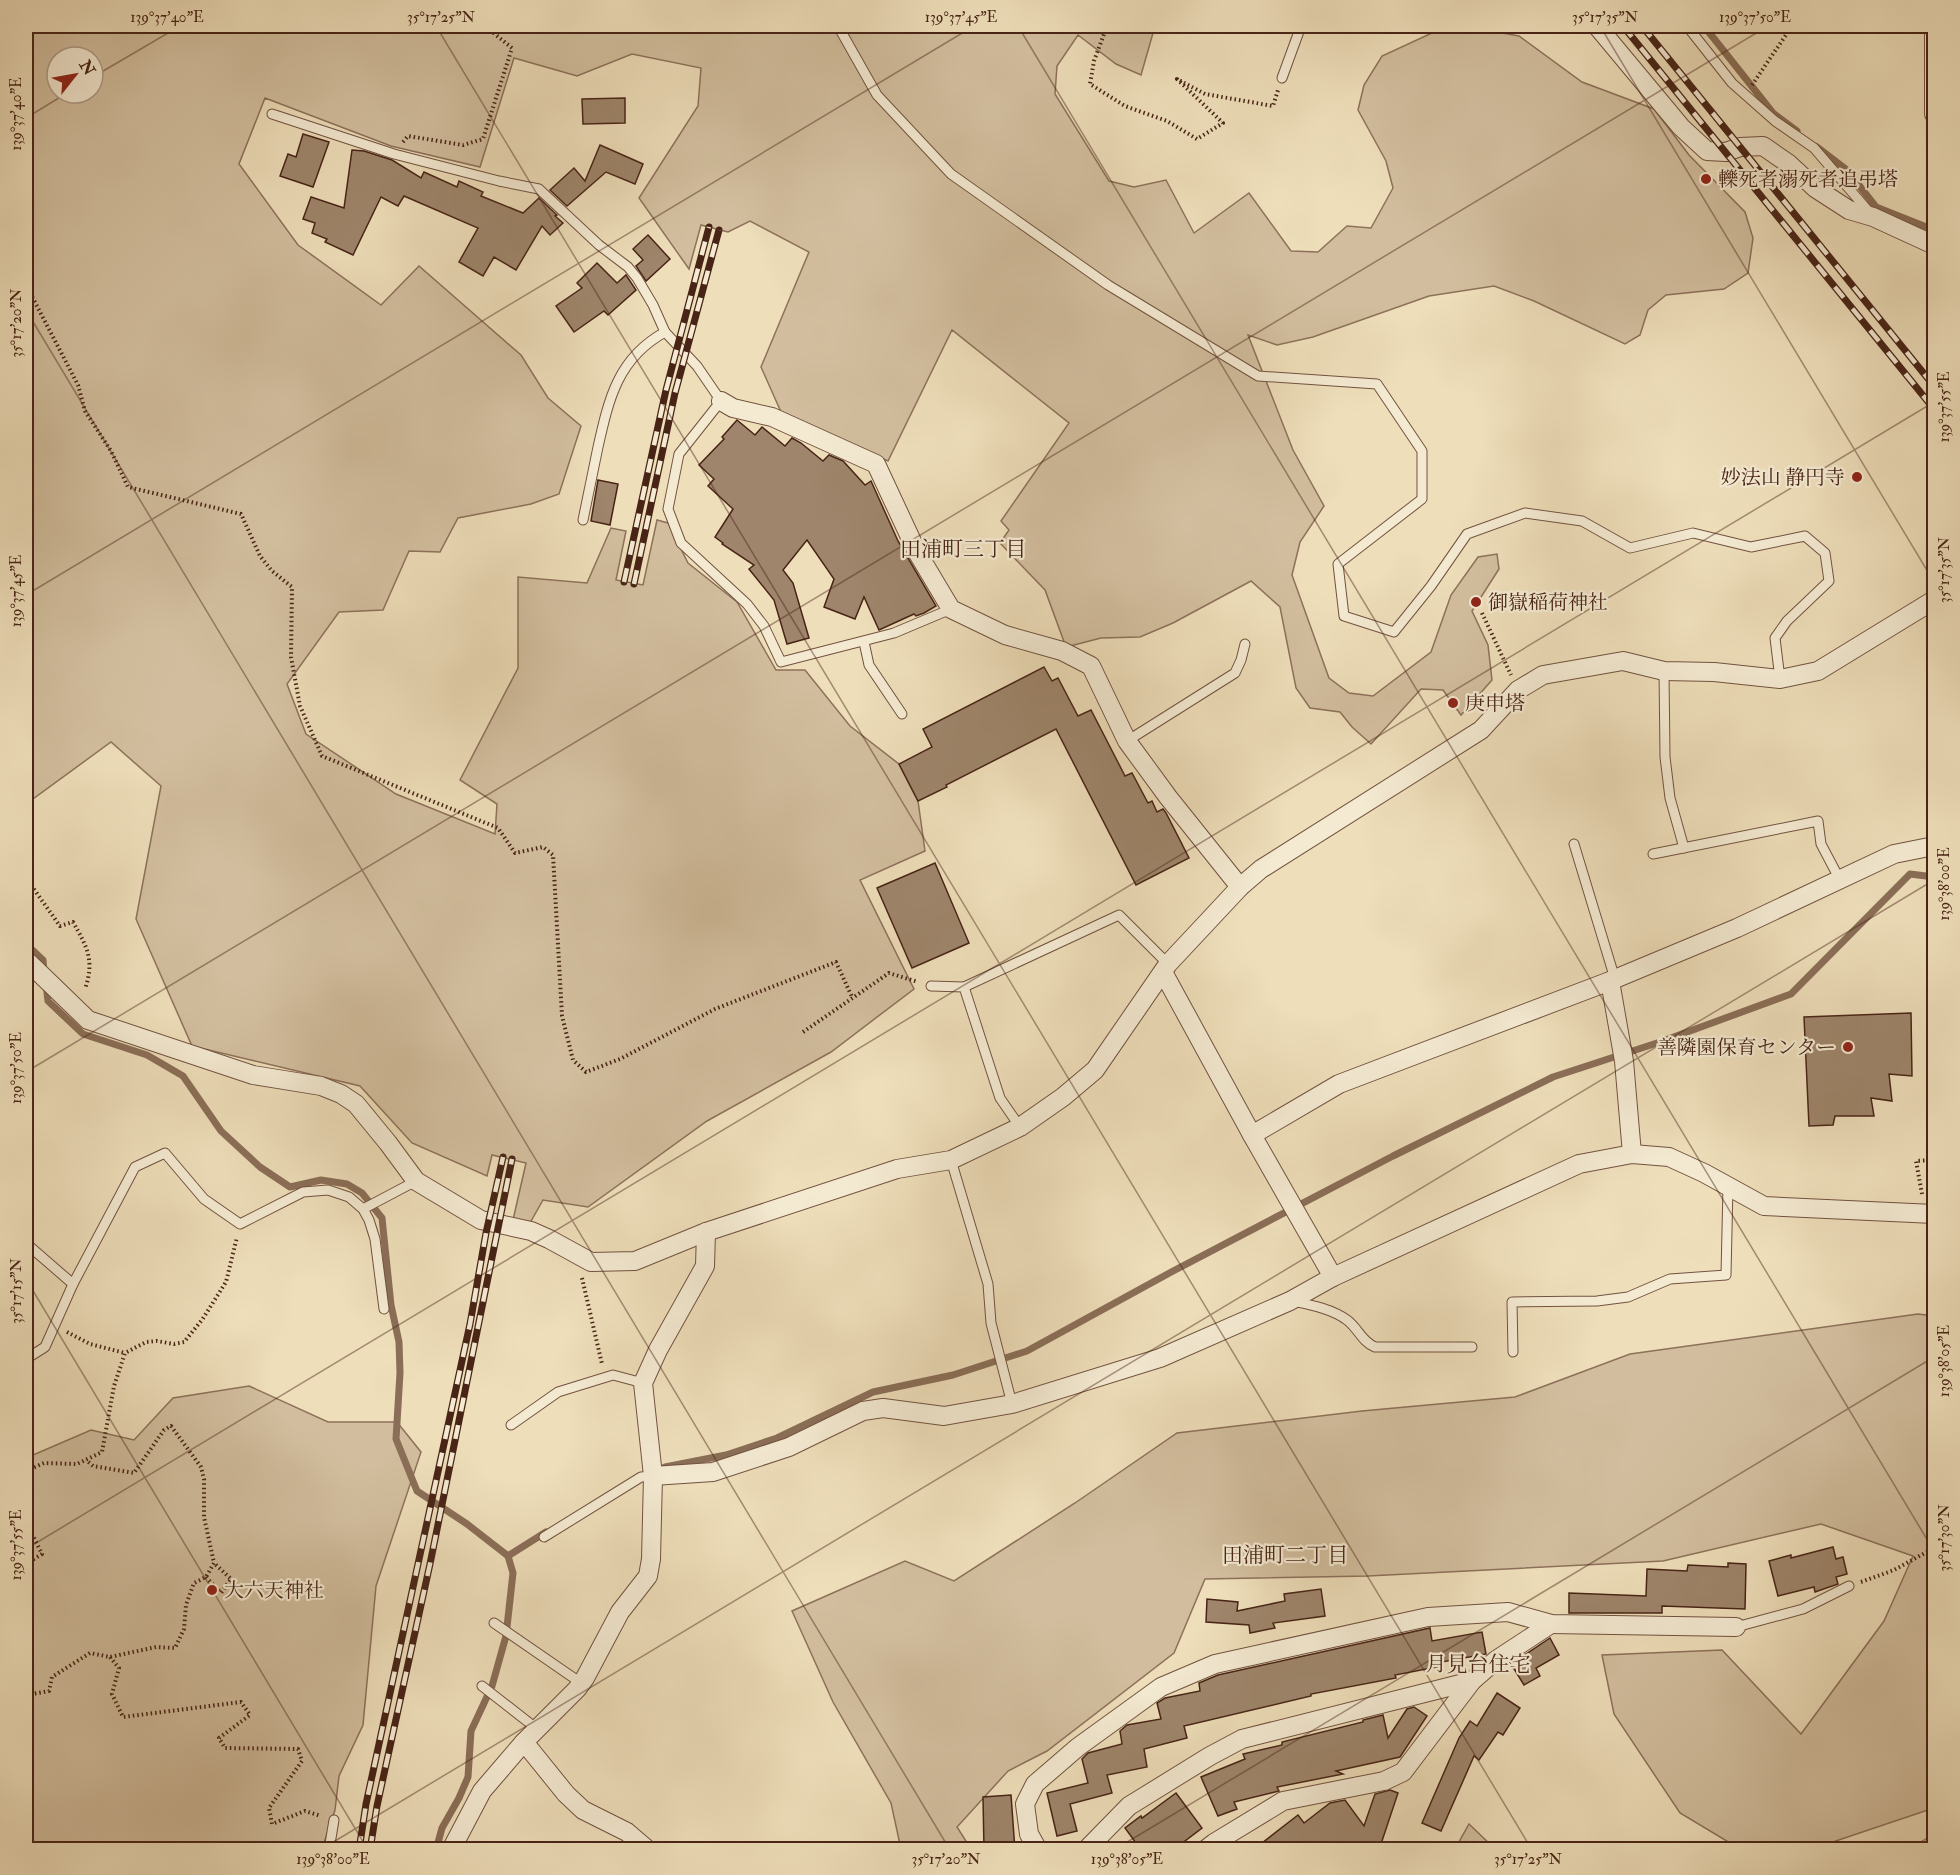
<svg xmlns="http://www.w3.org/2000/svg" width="1960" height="1875" viewBox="0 0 1960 1875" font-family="'IM FELL Double Pica','Noto Serif JP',serif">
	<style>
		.green { fill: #d2be9e; stroke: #8d715a; stroke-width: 1.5; fill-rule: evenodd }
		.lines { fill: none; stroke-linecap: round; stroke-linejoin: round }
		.stream { stroke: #8a6e57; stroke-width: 7 }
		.building { fill: #9e856b; stroke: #482416; stroke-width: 1.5 }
		.lane-casing { stroke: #72523f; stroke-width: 11 }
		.street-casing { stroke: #72523f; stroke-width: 20 }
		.path { stroke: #482416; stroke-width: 4; stroke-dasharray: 1.5 3; stroke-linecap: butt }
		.lane { stroke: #f4ead2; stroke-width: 9 }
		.street { stroke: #f4ead2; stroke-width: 18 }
		.rail-casing { stroke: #482416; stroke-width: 7 }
		.rail { stroke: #f4ead2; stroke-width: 4.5; stroke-dasharray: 14; stroke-linecap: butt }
		.ticks { fill: none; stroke: #482416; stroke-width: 1.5; stroke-opacity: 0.45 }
		.poi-dot { fill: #8f2418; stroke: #f4ead2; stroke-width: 2 }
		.labels { text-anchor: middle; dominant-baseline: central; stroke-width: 4.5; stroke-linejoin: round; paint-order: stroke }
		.poi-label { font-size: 20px; fill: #482416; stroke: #f4ead2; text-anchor: start }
		.neighbourhood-label { font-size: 21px; fill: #482416; stroke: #f4ead2 }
		.neatline { fill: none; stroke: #482416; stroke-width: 2 }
		.ticks-label { font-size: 15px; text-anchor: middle; fill: #482416 }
	</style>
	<rect width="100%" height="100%" fill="#eedeba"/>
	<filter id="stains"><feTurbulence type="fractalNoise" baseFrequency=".00333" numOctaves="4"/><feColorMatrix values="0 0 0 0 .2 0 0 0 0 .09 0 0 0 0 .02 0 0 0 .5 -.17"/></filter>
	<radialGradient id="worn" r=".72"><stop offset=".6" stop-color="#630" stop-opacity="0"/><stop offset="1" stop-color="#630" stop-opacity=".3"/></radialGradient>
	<g class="green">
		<path d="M26,26H1155L1141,75L1116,64L1078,35L1057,66L1055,94L1109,181L1134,187L1166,180L1194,233L1249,193L1291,251L1318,252L1347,226L1371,228L1393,188L1386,161L1358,110L1364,85L1382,56L1447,26H1463L1519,36L1582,82L1654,109L1689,155L1745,212L1753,238L1748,273L1724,289L1666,295L1648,310L1640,335L1625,344L1534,301L1494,286L1429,296L1313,337L1277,345L1248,335L1293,450L1324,506L1300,542L1292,575L1329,678L1349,693L1373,696L1431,652L1451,595L1478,557L1497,554L1499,569L1472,611L1488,645L1492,680L1461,715L1443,690L1421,689L1371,744L1352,727L1340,712L1310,708L1296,688L1280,607L1251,581L1173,623L1140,637L1101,638L1066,647L1045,590L1000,543L1009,530L1001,521L1069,423L952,330L888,461L781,412L761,367L809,252L750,221L728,232L701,225L689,269L639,198L698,106L701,68L632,54L577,76L514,58L480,167L391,146L265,98L239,164L298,245L381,305L419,266L521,355L548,398L581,426L559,494L531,504L458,518L440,552L409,551L383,610L339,612L287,684L306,734L396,794L495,834L497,804L460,780L518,668V577L587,583L611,528L626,531L616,580L643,585L657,520L668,523L688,563L737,602L776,670H805L850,726L899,764L918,801L925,851L860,880L914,989L831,1052L707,1121L588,1207L543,1200L530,1223L513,1220L526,1163L492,1155L487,1176L412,1143L360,1086L192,1046L136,919L161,786L111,742L26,804ZM57,57H93V93H57Z"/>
		<polygon points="1918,1314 1934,1316 1934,1808 1812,1849 1740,1849 1680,1813 1614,1714 1602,1655 1722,1650 1801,1734 1884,1621 1913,1556 1821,1524 1663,1561 1368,1576 1205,1579 1174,1653 1047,1751 1008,1771 957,1827 971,1849 901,1849 891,1803 833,1702 792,1611 905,1561 954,1581 1075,1503 1177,1433 1362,1411 1515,1397 1630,1354"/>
		<polygon points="249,1386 328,1422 397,1422 421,1452 376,1586 363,1725 339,1776 335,1810 322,1849 26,1850 26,1458 91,1430 134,1440 173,1398"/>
		<polygon points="1469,1824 1495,1849 1455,1849"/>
	</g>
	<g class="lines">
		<g class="stream">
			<polyline points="1704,26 1773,113 1797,131"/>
			<polyline points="1817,147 1847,170 1876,207 1934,230"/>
			<polyline points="26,944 43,960 44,973"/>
			<polyline points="46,984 48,1001 83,1034 147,1055 183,1076 221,1131 260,1167 290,1187 321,1180 347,1184 362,1193 382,1218 391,1305 399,1342 400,1373 396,1439 417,1491 467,1524 508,1556 546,1532"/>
			<polyline points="665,1467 726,1455 777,1438 873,1392 953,1375 1027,1351 1175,1270 1393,1156 1553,1077 1660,1042 1791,994 1910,874 1934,877"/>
			<polyline points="436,1850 442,1828 459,1798 468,1777 471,1731 492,1686 506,1636 513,1573 508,1556"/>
		</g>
	</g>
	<g class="building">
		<polygon points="625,98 625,123 583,124 582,99"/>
		<polygon points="303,134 329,142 313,187 280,176 288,154 296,157"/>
		<polygon points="600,145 643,164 635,184 606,172 567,206 550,190 574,168 585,181"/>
		<polygon points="352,150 364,151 392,160 421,178 424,172 457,187 459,181 483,192 481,196 523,213 539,198 557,215 555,216 563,223 550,235 542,226 516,270 494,257 483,276 459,262 478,228 404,196 398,206 381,197 353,255 325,242 327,239 312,233 315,223 303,219 311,197 344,208"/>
		<polygon points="648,235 670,259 646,281 636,266 643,260 633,249"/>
		<polygon points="597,263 617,283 626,275 636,290 608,315 604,311 574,332 556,306 582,288 577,283"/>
		<polygon points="737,420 755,435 762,427 785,446 792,438 801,443 823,461 829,455 843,461 865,485 871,481 898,541 936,606 924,613 916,616 914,614 879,630 864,597 855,619 824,607 834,579 807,540 783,570 793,583 809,638 787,644 774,600 749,569 754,565 722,544 723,543 715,537 733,509 708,486 714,479 699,465 724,439 722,437"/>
		<polygon points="598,480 618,484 610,525 591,521"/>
		<polygon points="1044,667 1052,681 1058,678 1078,716 1091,710 1125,776 1132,773 1148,803 1152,801 1157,812 1163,809 1166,813 1189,858 1136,885 1056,729 946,785 947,787 918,801 899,764 932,747 923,729"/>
		<polygon points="935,863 969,943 912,968 877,888"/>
		<polygon points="1911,1013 1912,1076 1889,1074 1892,1101 1871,1098 1874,1116 1835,1116 1833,1125 1809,1126 1804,1017"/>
		<polygon points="1833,1547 1836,1559 1843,1557 1847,1574 1836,1577 1838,1584 1815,1592 1814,1587 1778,1596 1769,1561 1791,1555 1791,1558"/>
		<polygon points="1728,1563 1746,1564 1745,1609 1662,1606 1662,1613 1569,1613 1569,1593 1646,1596 1647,1569 1687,1571 1688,1565 1728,1567"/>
		<polygon points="1321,1589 1325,1616 1273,1623 1275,1628 1250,1633 1249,1625 1206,1622 1207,1599 1238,1602 1237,1611 1285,1601 1284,1594"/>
		<polygon points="1430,1628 1432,1641 1482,1632 1486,1654 1436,1663 1437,1667 1395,1675 1396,1678 1311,1694 1311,1696 1184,1726 1187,1738 1144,1749 1147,1767 1107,1775 1112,1793 1070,1804 1077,1831 1057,1836 1047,1793 1088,1783 1082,1759 1088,1753 1122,1744 1120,1731 1127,1725 1161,1719 1157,1703 1165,1698 1200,1691 1199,1683 1218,1675"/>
		<polygon points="1550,1638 1559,1655 1536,1668 1540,1676 1524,1685 1511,1664"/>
		<polygon points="1497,1693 1520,1708 1503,1735 1498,1732 1479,1760 1474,1756 1441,1831 1422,1823 1459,1738 1470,1721 1477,1726"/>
		<polygon points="1414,1707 1427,1716 1400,1757 1336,1771 1343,1774 1277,1787 1279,1791 1234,1802 1237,1809 1218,1816 1201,1777 1245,1759 1243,1754 1282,1745 1282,1742 1363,1722 1363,1720 1383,1715 1388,1738 1407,1709"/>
		<polygon points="1390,1790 1398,1793 1380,1847 1382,1850 1253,1850 1298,1815 1304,1823 1330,1803 1345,1800 1364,1826 1375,1794"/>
		<polygon points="1176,1793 1202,1828 1173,1850 1141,1850 1125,1828 1141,1816 1142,1818"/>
		<polygon points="1011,1795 1015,1850 984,1850 983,1797"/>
	</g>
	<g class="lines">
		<defs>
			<g id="lane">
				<polyline points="838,26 877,95 951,174 1108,285 1258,376 1377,384 1422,451 1422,499 1338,564 1344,616 1394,632 1431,586 1467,534 1525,513 1582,521 1630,548 1693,533 1751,547 1805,536 1825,553 1829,581 1787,621 1775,638 1780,679"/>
				<polyline points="1687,26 1732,83 1775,121 1814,148 1870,213"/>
				<polyline points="1282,78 1301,26"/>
				<polyline points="272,114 394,154 499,181 539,189 599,245 628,267 637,278 653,305 665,332 697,366 721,401 679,454 668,509 681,543 747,604 764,626 781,662 894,633 951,609"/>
				<path d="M583,520C588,496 593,471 598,447C609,398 618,358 665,332"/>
				<polyline points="864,642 869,665 902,714"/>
				<polyline points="1664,671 1665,757 1670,798 1684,848"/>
				<polyline points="1127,741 1235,673 1241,660 1245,644"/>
				<polyline points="1574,844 1615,979"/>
				<polyline points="1653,854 1818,821 1821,844 1840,880"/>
				<polyline points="931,986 964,987 1000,1098 1020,1127"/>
				<polyline points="964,987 1119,915 1168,964"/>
				<polyline points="951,1160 988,1284 991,1323 1012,1404"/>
				<polyline points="363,1209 416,1181"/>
				<polyline points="26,1236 28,1245 73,1284"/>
				<path d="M1293,1301C1311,1305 1332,1309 1347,1320C1358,1328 1362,1342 1375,1347H1472"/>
				<polyline points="1513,1352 1512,1302 1597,1301 1628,1297 1670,1279 1726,1275 1728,1186"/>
				<polyline points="26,1359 45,1347 73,1284 135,1167 165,1153 204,1199 240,1224 303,1192 328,1190 349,1197 363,1209 369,1220 375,1239 384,1309"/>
				<polyline points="511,1425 558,1392 613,1375 643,1383"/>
				<polyline points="544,1537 641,1477 653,1476"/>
				<polyline points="494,1623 581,1683"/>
				<polyline points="1736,1627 1803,1609 1849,1586"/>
				<polyline points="482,1686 537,1729"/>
				<polyline points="329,1850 334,1820"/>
			</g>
			<g id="street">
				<polyline points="1597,26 1681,127 1707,151 1726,152 1740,147 1763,146 1789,164 1815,188 1849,210 1873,217 1934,245"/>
				<polyline points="1934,26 1934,114"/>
				<polyline points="721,401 733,408 772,417 876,464 917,552 951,609 1005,635 1062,651 1091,666 1127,741 1168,797 1240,887"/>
				<polyline points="26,960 88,1020 253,1075 321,1086 341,1094 356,1104 388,1143 416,1181 481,1220 531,1231 549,1239 591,1262 635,1261 706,1232 897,1169 951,1160 1020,1127 1063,1097 1095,1070 1168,964 1240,887 1261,869 1481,730 1518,690 1543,675 1623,661 1664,671 1714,672 1780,679 1818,671 1934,600"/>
				<polyline points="1163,972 1252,1135 1333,1277"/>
				<polyline points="1610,981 1624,1061 1632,1154"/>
				<polyline points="1252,1135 1339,1084 1610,981 1737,928 1894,854 1934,846"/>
				<polyline points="653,1476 713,1472 789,1447 863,1411 883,1408 944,1416 1012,1404 1160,1358 1290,1301 1333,1277 1579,1164 1632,1154 1669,1157 1704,1173 1764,1206 1934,1214"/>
				<polyline points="524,1742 566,1794 583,1810 627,1832 648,1850"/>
				<polyline points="451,1850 482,1791 524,1742 577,1689 585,1678 620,1612 648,1576 651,1559 653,1476 643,1383 658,1350 705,1266 706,1232"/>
				<polyline points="1038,1850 1029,1834 1025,1804 1035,1784 1078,1747 1161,1687 1215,1664 1428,1617 1508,1612 1551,1624 1736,1627"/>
				<polyline points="1086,1850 1129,1806 1210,1756 1242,1739 1472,1681"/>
				<polyline points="1205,1850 1214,1843 1283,1801 1384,1781 1403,1772 1472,1681 1496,1660 1551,1624"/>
			</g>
		</defs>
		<use href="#lane" class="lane-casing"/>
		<use href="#street" class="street-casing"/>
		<g class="path">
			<polyline points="1107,26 1094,61 1090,84 1125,106 1167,121 1197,139 1223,123 1177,79 1205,94 1273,106 1278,90"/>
			<polyline points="1752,85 1792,26"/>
			<polyline points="403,142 408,136 463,145 483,139 512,48 485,26"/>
			<polyline points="26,285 78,385 85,411 111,451 128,487 241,514 260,556 272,571 292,587 291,657 300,706 322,756 498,828 515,853 543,847 553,855 562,1016 573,1060 586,1072 620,1059 715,1009 836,962 852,997"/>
			<polyline points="1482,613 1511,675"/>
			<path d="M26,878L60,926L73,922C87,947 95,960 85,989"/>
			<polyline points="803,1032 889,973 918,982"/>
			<polyline points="1922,1194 1916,1161 1934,1160"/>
			<polyline points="582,1278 602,1364"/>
			<polyline points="67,1332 90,1344 125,1353"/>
			<polyline points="26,1471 44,1463 77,1464 102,1452 114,1386 125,1353 146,1342 157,1341 174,1344 184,1342 202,1320 226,1282 237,1237"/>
			<polyline points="26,1535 33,1536 42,1554 26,1564"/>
			<polyline points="206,1577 221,1593 231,1579 214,1563"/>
			<polyline points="1861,1582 1894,1570 1934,1548"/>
			<polyline points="110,1657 119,1668 112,1694 123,1717 241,1702 250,1715 219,1738 225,1748 298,1749 302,1761 269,1808 272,1824 305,1811 321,1816"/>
			<polyline points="26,1695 49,1691 52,1677 90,1653 110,1657 156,1647 175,1648 184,1629 186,1605 194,1583 206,1577 214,1563 204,1517 204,1479 201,1467 171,1426 164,1430 134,1473 93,1466 86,1460"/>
			<polyline points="26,1846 28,1850"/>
		</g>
		<use href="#lane" class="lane"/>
		<use href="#street" class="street"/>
		<defs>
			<g id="rail">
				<polyline points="1623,26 1934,409"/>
				<polyline points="1642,26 1934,386"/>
				<polyline points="624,582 666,390 709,227"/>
				<polyline points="634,584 675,393 719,230"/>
				<polyline points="359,1850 366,1804 470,1324 486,1233 503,1157"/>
				<polyline points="370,1850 377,1806 430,1564 512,1159"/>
			</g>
		</defs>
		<use href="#rail" class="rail-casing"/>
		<use href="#rail" class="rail"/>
	</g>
	<path class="ticks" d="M436,26L1532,1850M1018,26L1934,1551M1600,26L1934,582M93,77L180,26M26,118L67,93M26,310L950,1850M26,595L974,26M26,1072L1768,26M26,1279L368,1850M26,1549L1934,402M320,1850L1934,880M1114,1850L1934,1357M1908,1850L1934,1834"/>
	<g class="poi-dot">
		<circle cx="1706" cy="179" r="6"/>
		<circle cx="1857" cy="477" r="6"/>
		<circle cx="1476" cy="602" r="6"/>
		<circle cx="1453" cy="703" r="6"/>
		<circle cx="1848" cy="1047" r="6"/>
		<circle cx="212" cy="1590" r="6"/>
	</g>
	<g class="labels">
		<g class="poi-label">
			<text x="1718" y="179">轢死者溺死者追弔塔</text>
			<text x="1845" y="477" text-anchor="end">妙法山 静円寺</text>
			<text x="1488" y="602">御嶽稲荷神社</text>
			<text x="1465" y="703">庚申塔</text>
			<text x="1836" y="1047" text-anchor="end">善隣園保育センター</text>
			<text x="224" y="1590">大六天神社</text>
		</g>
		<g class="neighbourhood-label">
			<text x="963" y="549">田浦町三丁目</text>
			<text x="1285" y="1555">田浦町二丁目</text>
			<text x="1478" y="1664">月見台住宅</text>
		</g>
	</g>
	<rect width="1960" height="1875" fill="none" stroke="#eedeba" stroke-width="66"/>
	<g transform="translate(75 75) rotate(59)"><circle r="28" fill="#f4ead2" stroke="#af9b87" stroke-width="1.5"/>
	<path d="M0-4.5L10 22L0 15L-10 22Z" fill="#8f2418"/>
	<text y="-9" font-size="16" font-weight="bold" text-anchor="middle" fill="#482416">N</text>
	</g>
	<rect x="33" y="33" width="1894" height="1809" class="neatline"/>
	<g class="ticks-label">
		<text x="167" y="22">139°37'40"E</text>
		<text x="441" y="22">35°17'25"N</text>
		<text x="961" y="22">139°37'45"E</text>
		<text x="1605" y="22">35°17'35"N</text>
		<text x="1755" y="22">139°37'50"E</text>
		<text transform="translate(16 114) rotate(-90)" y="5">139°37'40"E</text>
		<text transform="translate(16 323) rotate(-90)" y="5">35°17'20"N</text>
		<text transform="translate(1944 407) rotate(-90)" y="5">139°37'55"E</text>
		<text transform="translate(1944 570) rotate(-90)" y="5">35°17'35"N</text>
		<text transform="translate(16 591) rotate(-90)" y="5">139°37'45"E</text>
		<text transform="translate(1944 884) rotate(-90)" y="5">139°38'00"E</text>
		<text transform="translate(16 1068) rotate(-90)" y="5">139°37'50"E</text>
		<text transform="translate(16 1291) rotate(-90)" y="5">35°17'15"N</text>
		<text transform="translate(1944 1361) rotate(-90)" y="5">139°38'05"E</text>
		<text transform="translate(1944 1538) rotate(-90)" y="5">35°17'30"N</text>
		<text transform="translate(16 1545) rotate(-90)" y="5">139°37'55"E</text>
		<text x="333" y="1864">139°38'00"E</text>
		<text x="946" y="1864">35°17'20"N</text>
		<text x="1127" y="1864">139°38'05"E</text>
		<text x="1528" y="1864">35°17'25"N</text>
	</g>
	<rect width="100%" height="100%" filter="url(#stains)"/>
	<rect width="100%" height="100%" fill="url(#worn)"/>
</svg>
